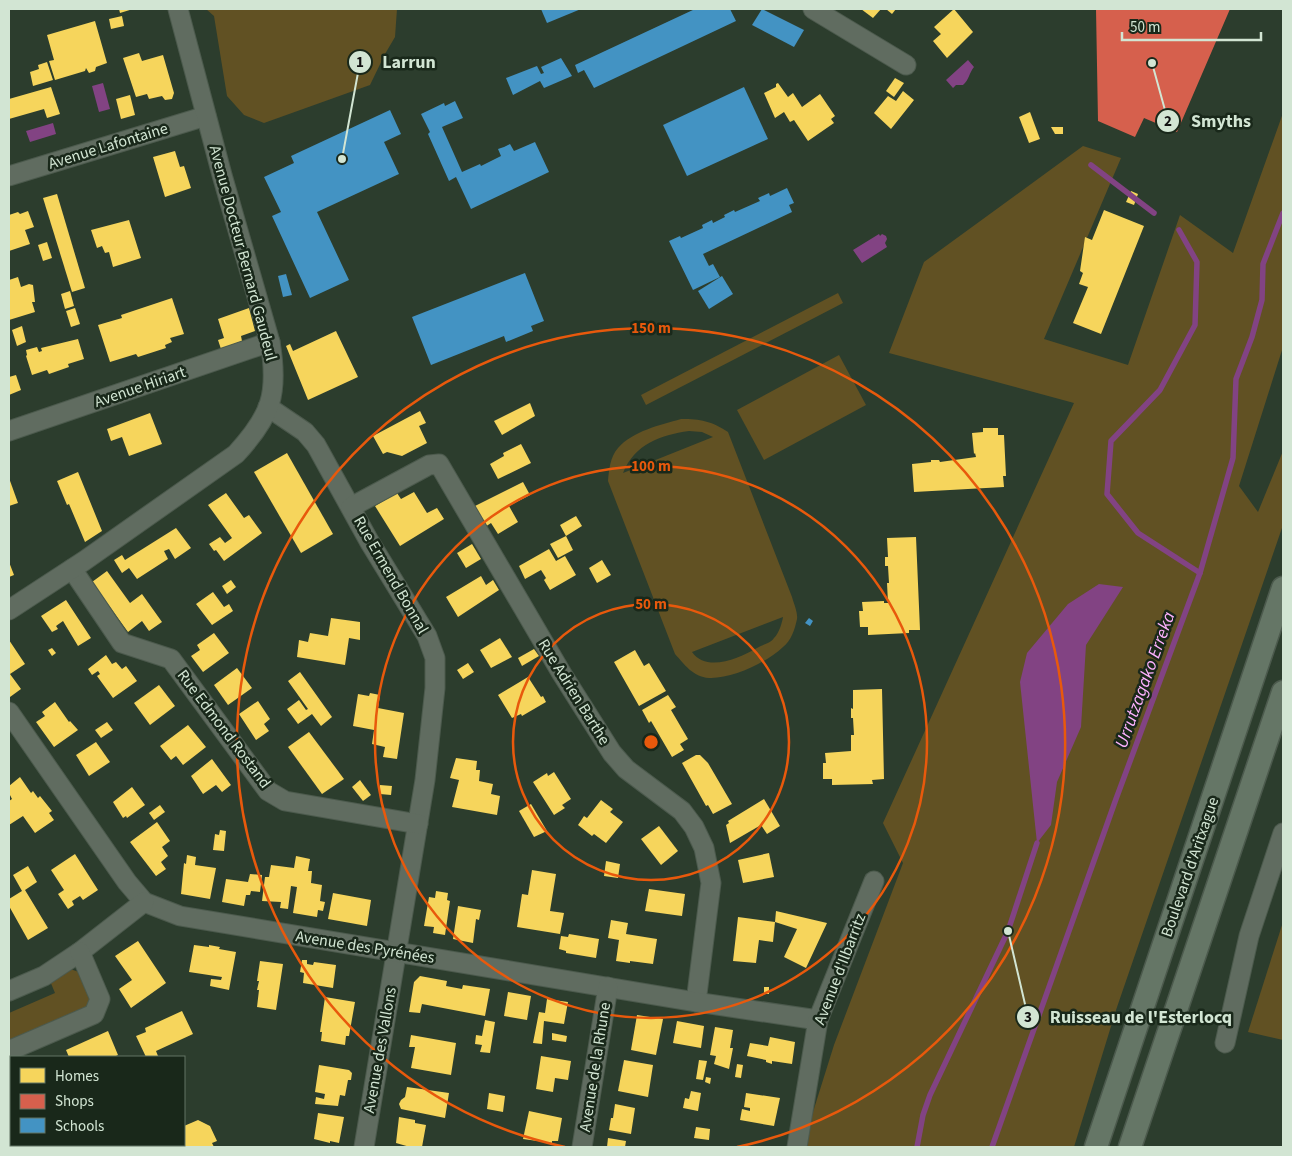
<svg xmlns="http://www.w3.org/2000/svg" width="1292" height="1156" viewBox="0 0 1292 1156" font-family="'Source Sans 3',sans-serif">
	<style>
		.green { fill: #615123; fill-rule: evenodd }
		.water { fill: #824383 }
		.homes { fill: #f6d55c }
		.shops { fill: #d6604d }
		.schools { fill: #4393c3 }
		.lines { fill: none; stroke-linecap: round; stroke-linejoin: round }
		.stream { stroke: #824383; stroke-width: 5.5 }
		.minor-casing { stroke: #4c5a4d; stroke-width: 21 }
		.major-casing { stroke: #4c5a4d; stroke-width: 25 }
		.minor { stroke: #606c60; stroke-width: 19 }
		.major { stroke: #657666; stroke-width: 22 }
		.ring { fill: none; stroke: #e8590c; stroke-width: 2.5 }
		.labels { text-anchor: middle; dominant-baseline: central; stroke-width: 5; stroke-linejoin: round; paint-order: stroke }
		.street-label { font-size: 16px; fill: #d2e5d3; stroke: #19281a }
		.water-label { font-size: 18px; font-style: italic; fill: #feb2ff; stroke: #19281a }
		.centre { fill: #e8590c; stroke: #19281a; stroke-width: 2.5 }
		.ring-label { font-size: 15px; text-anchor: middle; font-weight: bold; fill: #e8590c; stroke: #19281a; stroke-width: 5; stroke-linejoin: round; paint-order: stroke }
		.leader { fill: none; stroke: #d2e5d3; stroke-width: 2 }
		.callout-dot { fill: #d2e5d3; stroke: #19281a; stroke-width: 2 }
		.mark-label { font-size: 15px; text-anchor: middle; font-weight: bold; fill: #111 }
		.callout-label { font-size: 18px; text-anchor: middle; font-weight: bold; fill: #d2e5d3; stroke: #19281a; stroke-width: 5; stroke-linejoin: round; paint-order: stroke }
	</style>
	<rect width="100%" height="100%" fill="#2c3d2d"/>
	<g class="green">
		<polygon points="206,9 397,9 395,37 385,54 370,85 264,123 244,115 227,96 214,16"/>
		<polygon points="1283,113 1283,347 1239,486 1258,512 1283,451 1283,525 1116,1010 1074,1147 802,1147 834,1045 903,863 883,823 1074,403 889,353 924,262 1083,146 1121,158 1044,339 1128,365 1180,215 1233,253"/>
		<polygon points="838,293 843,303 646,405 641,395"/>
		<polygon points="839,355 866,405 764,460 737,410"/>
		<path d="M681,419C701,419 711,421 728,432L792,597C794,604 798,613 797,619C795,629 791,641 783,647C766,663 732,679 709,678C693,677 684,664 675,654L608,481C609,470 610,457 618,448C633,431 660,425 681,419ZM689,431L702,432L713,437L623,473C635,444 660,435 689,431ZM783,617C782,623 779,633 774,638C771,643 762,645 757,648C739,658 707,673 692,652Z"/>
		<polygon points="1283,922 1283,1040 1248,1032"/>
		<polygon points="70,969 82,973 93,992 89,1007 9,1044 9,1013 55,993 50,981"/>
	</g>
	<g class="water">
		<path d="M968,60L974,67C969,73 969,80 963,85H956L953,88L946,80Z"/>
		<polygon points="103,83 110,109 99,112 92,86"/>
		<polygon points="53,123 56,134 30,142 26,131"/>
		<polygon points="879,234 880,236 882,234 886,236 887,239 885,243 887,247 862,263 853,250"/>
		<polygon points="1099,584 1123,587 1086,645 1081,727 1057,782 1051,825 1037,843 1020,682 1027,653 1068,604"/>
	</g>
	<g class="homes">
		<polygon points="119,9 133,9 120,13"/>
		<polygon points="861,9 881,9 873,18"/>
		<polygon points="886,9 896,9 892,14"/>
		<polygon points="954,9 973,32 947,58 933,41 941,34 934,27"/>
		<polygon points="122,16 124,26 111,29 109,19"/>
		<polygon points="95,21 107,63 96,67 95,71 89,73 86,68 85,71 55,80 49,61 54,60 47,35"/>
		<polygon points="139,53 142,61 163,55 174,93 172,99 165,100 162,96 149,99 147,94 136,97 123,58"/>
		<polygon points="47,62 53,80 33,86 30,72 39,69 38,65"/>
		<polygon points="895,78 904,83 894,97 886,91"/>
		<polygon points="778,83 788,97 793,93 802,107 820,94 835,116 831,119 834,123 808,141 794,120 790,122 784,112 775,118 764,93 776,87 776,84"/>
		<polygon points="51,87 60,114 47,118 44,109 9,119 9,99"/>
		<polygon points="903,91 914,100 891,129 874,113 888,96 896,101"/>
		<polygon points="130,95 135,115 121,119 116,99"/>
		<polygon points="1030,112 1040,139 1029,143 1019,117"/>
		<polygon points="1051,127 1063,127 1063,134 1055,134"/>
		<polygon points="175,151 180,167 184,166 191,188 165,197 153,157"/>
		<polygon points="1131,191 1138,194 1134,205 1126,202"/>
		<polygon points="57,194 85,288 72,292 43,198"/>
		<polygon points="1104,210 1144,226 1101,334 1073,323 1088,287 1079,284 1083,273 1080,271 1085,237 1092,240"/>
		<polygon points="28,211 34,227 25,230 30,244 9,251 9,215 18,212 20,214"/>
		<polygon points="129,220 141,258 113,267 109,252 105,253 102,246 97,248 91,230"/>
		<polygon points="47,242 52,258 43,261 38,245"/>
		<polygon points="18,277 21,287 29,284 33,285 35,302 32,302 35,312 9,320 9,280"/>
		<polygon points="70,291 74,306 65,309 61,294"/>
		<polygon points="172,298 184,334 170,338 172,342 165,345 166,348 138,357 136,354 110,362 98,325 122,318 121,315"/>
		<polygon points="75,308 80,324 71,327 66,311"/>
		<polygon points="249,308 255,331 241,336 242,341 221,349 218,340 224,338 218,319"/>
		<polygon points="22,326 26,342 17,346 12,330"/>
		<polygon points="336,331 358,377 308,400 286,346 290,344 293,351"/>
		<polygon points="78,339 84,359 68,364 69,367 49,374 47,370 32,375 26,356 27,355 26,350 37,347 39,352 42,351 41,348"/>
		<polygon points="16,375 21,390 9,395 9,377"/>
		<polygon points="530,403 535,416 502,435 494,421"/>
		<polygon points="420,411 426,423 419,426 427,443 402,456 387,452 383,454 373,436"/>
		<polygon points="150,413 162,444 129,456 122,437 111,441 107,429"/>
		<polygon points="983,428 998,428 998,435 1004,435 1006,476 1003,476 1004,487 914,492 912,464 931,462 931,460 939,460 940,462 976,457 975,453 974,454 972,433 983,432"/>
		<polygon points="521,444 531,463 498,479 490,464 504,456 503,453"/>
		<polygon points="287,453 333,534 301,553 254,472"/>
		<polygon points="78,472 102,531 85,542 69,504 67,505 57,481"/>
		<polygon points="9,478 18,503 9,506"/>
		<polygon points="523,482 530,495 509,506 518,522 498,534 491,523 485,527 473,507"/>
		<polygon points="414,492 427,513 437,508 444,519 400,546 375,506 397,493 401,499"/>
		<polygon points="226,493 244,518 249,515 262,533 224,561 216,550 214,551 209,544 220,537 225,543 232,538 208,505"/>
		<polygon points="576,516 582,526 566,536 573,550 558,558 550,544 566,536 560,525"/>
		<polygon points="176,528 191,548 175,559 169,549 164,551 168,559 137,579 129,568 122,573 114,560 122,555 125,560"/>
		<polygon points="916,537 920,630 909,630 909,633 868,635 868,627 860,627 859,611 863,611 862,602 884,601 884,603 888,603 887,583 889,583 888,566 885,566 885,557 888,557 887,538"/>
		<polygon points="472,544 481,559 466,568 457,553"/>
		<polygon points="549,549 556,561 565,556 576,575 550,590 544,580 546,578 541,570 525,579 519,566"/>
		<polygon points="602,560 611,575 597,583 589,568"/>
		<polygon points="9,562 14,575 9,577"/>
		<polygon points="107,571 130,603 142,594 162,622 149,631 142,621 128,632 92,582"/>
		<polygon points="481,576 486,585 493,580 499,590 458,617 446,597"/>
		<polygon points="231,580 236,587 227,594 222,586"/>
		<polygon points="213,592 224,607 229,604 233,611 212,625 196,604"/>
		<polygon points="66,600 91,638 78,646 63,621 56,626 58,629 52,632 41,616"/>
		<polygon points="331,618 360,622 360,640 349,638 345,665 297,657 299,640 308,642 310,633 328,636"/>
		<polygon points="214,633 229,653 203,672 191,656 200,650 197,645"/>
		<polygon points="500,638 512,657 491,668 480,650"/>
		<polygon points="9,640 25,664 10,674 21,689 10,697"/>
		<polygon points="52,648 56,653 52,656 48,650"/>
		<polygon points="534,649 539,656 522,666 518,658"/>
		<polygon points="635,650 644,666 649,663 666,691 639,706 614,662"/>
		<polygon points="106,655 112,664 116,662 122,669 126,666 137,681 113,698 97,676 100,674 98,671 92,675 88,669"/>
		<polygon points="468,663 474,672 463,679 457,670"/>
		<polygon points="237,668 252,688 228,705 214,685"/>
		<polygon points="300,672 332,717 321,726 312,714 298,724 287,709 299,700 306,710 308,709 288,681"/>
		<polygon points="528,677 541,697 543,696 546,702 522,716 521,714 512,718 498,695"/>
		<polygon points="159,685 175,706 150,725 134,703"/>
		<polygon points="882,689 884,779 872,780 873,784 832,785 832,779 823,779 823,763 826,763 825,753 851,751 851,735 854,735 853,718 851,718 851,708 853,709 853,690"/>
		<polygon points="370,693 380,695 378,708 404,713 397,759 383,757 385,747 372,744 374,730 353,726 358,694 369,696"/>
		<polygon points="668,695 676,707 671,710 688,739 680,744 684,750 672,757 651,721 649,723 642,710"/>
		<polygon points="258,701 270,719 264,724 269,731 256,740 239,714"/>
		<polygon points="55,702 69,722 70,721 78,730 54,747 36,722 45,716 42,712"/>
		<polygon points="107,722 113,730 101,738 95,730"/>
		<polygon points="188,725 206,747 183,765 176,756 171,760 160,746"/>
		<polygon points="309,732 344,779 322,794 288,747"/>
		<polygon points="96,742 110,762 89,776 76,755"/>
		<polygon points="696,755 700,755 708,763 732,804 713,814 708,805 706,806 682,763"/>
		<polygon points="456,758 477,761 476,770 480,770 479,781 493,784 491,794 500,796 497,815 452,807 459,780 450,778"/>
		<polygon points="212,759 231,785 222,792 216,785 203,794 191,776"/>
		<polygon points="554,772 571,799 562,805 565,808 554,815 533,782 547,773 548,776"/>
		<polygon points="20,777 31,793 33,791 38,798 40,796 52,811 49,813 54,820 35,833 23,816 9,825 9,801 12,799 9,793 9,786"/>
		<polygon points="360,780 371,795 363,801 352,787"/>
		<polygon points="380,785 392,786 391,795 380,794"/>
		<polygon points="132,787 145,805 127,818 126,816 123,818 113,802"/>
		<polygon points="764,799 780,826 767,834 761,825 730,843 726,825 729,823 728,821"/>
		<polygon points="601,800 613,809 610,812 623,822 606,843 594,834 592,836 578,825 584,816 587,818"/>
		<polygon points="531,804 547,831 534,837 519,811"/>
		<polygon points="160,805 165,812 154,820 149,813"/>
		<polygon points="157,822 170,841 162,847 168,856 161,862 166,869 156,876 130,842"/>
		<polygon points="659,826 678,851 661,865 641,839"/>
		<polygon points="220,830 226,831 224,851 213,850 215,834 219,835"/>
		<polygon points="769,853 774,877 743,883 738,860"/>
		<polygon points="75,854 98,890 83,900 80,896 72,901 74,905 68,909 58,894 64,890 51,870"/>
		<polygon points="187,855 196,857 195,865 216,868 210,899 181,894 184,863 186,864"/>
		<polygon points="296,856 310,859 308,871 312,871 311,883 322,885 320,901 325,902 323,911 318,910 317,917 293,913 297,887 291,886 288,909 280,908 281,902 262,901 265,877 269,877 271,865 294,868"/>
		<polygon points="606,861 620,864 618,878 604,876"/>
		<polygon points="28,866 37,882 25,890 48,928 28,940 9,906 9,899 22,891 13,875"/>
		<polygon points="532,870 556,874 550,911 564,913 560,934 517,927 522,894 528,895"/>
		<polygon points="250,874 262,875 260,892 251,891 250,895 246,895 244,906 222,902 226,879 248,882"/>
		<polygon points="649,889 685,894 682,916 645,911"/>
		<polygon points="436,891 448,893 447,900 450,901 445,935 433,933 434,927 424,926 429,897 435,898"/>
		<polygon points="333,893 371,900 367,926 328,919"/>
		<polygon points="458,906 481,910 479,920 476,919 473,943 453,939"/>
		<polygon points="776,911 827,923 806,968 784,957 797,929 775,922"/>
		<polygon points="738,917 775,922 773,942 759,940 756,963 733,961"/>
		<polygon points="611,920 628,923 626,934 657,939 653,964 630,961 630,963 616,961 619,940 608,938"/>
		<polygon points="569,934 599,939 596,958 566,953 566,951 559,949 561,936 568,937"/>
		<polygon points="138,941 166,983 131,1008 119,989 132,980 115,956"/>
		<polygon points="194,945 209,947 209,945 220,947 219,949 236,952 229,990 210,986 211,979 221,980 222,977 189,972"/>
		<polygon points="302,960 307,960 307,964 313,965 314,962 336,965 333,988 303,983 304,973 300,972"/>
		<polygon points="260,961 283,964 276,1010 257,1007 259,990 257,990 259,981 257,981"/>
		<polygon points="420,976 447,981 446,986 462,989 463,985 490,989 485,1016 422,1004 420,1013 409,1012 414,982"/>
		<rect x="764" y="987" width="5" height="7"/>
		<polygon points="508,992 531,996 527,1020 504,1016"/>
		<polygon points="325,997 355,1002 349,1036 346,1036 345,1045 321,1041 322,1032 320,1032"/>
		<polygon points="547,999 568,1002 564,1024 544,1021 542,1044 533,1043 539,1012 545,1013"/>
		<polygon points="182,1011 193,1034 156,1051 158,1056 155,1057 146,1057 136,1036 146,1032 145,1028"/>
		<polygon points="637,1015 663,1019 656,1055 631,1050"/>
		<polygon points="485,1020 495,1022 490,1053 480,1052 482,1045 475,1044 476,1035 482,1036"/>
		<polygon points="677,1021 704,1026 701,1048 673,1043"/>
		<polygon points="715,1027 733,1030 730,1048 733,1048 729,1069 714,1064 716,1056 710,1055"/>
		<polygon points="108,1031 118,1055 114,1057 69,1057 66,1050"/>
		<polygon points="552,1033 567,1036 566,1042 552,1040"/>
		<polygon points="411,1035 456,1043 451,1075 411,1068 415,1047 409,1047"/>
		<polygon points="770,1037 795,1042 792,1064 772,1061 772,1064 766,1062 766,1060 747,1056 750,1043 768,1046"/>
		<polygon points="541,1056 571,1061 568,1080 555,1078 553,1092 536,1089"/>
		<polygon points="624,1060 653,1065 648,1097 618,1091"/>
		<polygon points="699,1060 707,1061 703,1080 696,1079"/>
		<polygon points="737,1064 743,1065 741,1078 735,1077"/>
		<polygon points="319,1065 349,1070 352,1073 351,1080 348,1080 345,1096 340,1095 338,1106 315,1104 316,1097 324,1099 325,1094 315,1092"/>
		<polygon points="706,1077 711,1078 710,1084 705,1082"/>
		<polygon points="407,1087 449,1093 445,1118 401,1109 399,1104 401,1100 405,1097"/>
		<polygon points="691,1091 701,1093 698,1111 683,1108 685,1098 689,1099"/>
		<polygon points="489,1093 505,1096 503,1112 487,1109"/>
		<polygon points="746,1093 780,1098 774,1126 740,1120 742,1109 750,1111 750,1108 744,1107"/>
		<polygon points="615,1104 635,1108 631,1134 609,1130 611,1118 613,1118"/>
		<polygon points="529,1111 562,1118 558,1141 552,1141 552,1143 523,1139"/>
		<polygon points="318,1113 344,1117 339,1143 330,1141 330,1143 314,1139"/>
		<polygon points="399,1117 415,1120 415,1123 426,1125 422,1147 410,1147 396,1143"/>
		<polygon points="198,1120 210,1126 217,1141 212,1143 214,1147 158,1147 157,1145 184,1145 184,1126"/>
		<polygon points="696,1127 710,1129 709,1140 694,1138"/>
		<polygon points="608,1138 626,1141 625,1147 607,1147"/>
	</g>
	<polygon class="shops" points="1096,9 1230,9 1177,132 1144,118 1135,137 1098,121"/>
	<g class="schools">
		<polygon points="541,9 581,9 547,23"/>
		<polygon points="695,9 698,10 701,9 730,9 736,21 594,88 584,70 578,73 575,65"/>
		<polygon points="762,9 804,30 794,47 752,25"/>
		<polygon points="561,58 572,76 544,88 540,81 513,95 506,78 537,66 541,74 544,73 541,67"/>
		<polygon points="744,87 768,139 687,176 663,125"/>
		<polygon points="455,101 463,118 442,127 462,172 480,164 481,166 501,156 498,149 504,147 510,144 514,151 535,142 549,172 471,209 456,177 449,181 428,134 430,132 421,114 444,103 445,106"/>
		<polygon points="390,110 401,134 384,142 399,174 317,212 349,280 310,298 272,216 281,212 264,177 294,163 291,156"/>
		<polygon points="787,188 794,203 789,205 792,212 703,254 709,266 713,264 720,277 693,290 669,241 680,236 681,238 703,228 702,225 712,220 713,223 725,217 724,215 734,210 735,212 760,201 758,198 769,193 770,196"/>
		<polygon points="525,273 544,321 531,326 533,331 506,342 504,336 431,365 412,317"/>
		<polygon points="286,274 292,295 283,297 278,276"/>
		<polygon points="722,276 733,294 709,309 698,291"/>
		<polygon points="809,618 813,621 810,626 805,623"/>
	</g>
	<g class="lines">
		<g class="stream">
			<polyline points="1091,165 1154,213"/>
			<polyline points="1179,230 1197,262 1195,325 1160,390 1111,441 1107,494 1138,533 1200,573"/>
			<polyline points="917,1147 923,1115 930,1095 1008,931 1037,843"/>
			<polyline points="992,1147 1116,799 1200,573 1233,458 1236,379 1252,337 1262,300 1263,264 1283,213"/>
		</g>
		<defs>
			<g id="minor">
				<polyline points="813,9 906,65"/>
				<polyline points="9,176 206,116"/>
				<polyline points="268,407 305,432 316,445 369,541 427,636 435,658 435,688 425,780 364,1147"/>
				<polyline points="9,431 270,342"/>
				<polyline points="351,507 429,465 439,464 562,674 612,753 626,769 682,811 694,827 704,848 711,883 696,1002"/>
				<polyline points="72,569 122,643 171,659 268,791 285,801 418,824"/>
				<path d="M9,610L84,561L236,454C271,416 279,394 270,342L222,175L178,9"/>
				<polyline points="9,712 127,882 144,902 180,916 696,1002 818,1020"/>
				<polyline points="9,991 44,976 80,952 144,902"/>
				<polyline points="1225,1043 1249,936 1283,833"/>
				<polyline points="9,1049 13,1049 94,1014 100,999 80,952"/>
				<polyline points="582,1147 608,987"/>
				<polyline points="797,1147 818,1020 874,881"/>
			</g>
			<g id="major">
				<polyline points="1096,1147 1283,588"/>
				<polyline points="1130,1147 1283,692"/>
			</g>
		</defs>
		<use href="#minor" class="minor-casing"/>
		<use href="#major" class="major-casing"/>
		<use href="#minor" class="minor"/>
		<use href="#major" class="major"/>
	</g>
	<g class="ring">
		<circle cx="651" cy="742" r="138"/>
		<circle cx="651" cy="742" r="276"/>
		<path d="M565 1147A414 414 0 1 1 737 1147"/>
	</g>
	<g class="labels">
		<g class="street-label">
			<text transform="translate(108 146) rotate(-17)">Avenue Lafontaine</text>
			<text transform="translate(243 253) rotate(75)">Avenue Docteur Bernard Gaudeul</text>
			<text transform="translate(140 387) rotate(-19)">Avenue Hiriart</text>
			<text transform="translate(391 575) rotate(60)">Rue Ermend Bonnal</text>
			<text transform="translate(574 692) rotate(58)">Rue Adrien Barthe</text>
			<text transform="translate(224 729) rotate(53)">Rue Edmond Rostand</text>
			<text transform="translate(1190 867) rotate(-71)">Boulevard d'Aritxague</text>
			<text transform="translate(365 947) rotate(9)">Avenue des Pyrénées</text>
			<text transform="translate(840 969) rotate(-69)">Avenue d'Ilbarritz</text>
			<text transform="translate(380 1050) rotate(-80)">Avenue des Vallons</text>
			<text transform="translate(595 1067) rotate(-81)">Avenue de la Rhune</text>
		</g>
		<g class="water-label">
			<text transform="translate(1145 680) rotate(-70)">Urrutzagako Erreka</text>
		</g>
	</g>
	<circle cx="651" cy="742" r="8" class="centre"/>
	<g class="ring-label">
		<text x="651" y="333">150 m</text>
		<text x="651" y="471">100 m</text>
		<text x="651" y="609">50 m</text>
	</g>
	<path class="leader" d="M342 159L360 62M1152 63L1168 121M1008 931L1028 1017"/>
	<g class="callout-dot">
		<circle cx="342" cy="159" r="5"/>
		<circle cx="1152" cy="63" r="5"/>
		<circle cx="1008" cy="931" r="5"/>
		<circle cx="360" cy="62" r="12"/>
		<circle cx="1168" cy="121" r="12"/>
		<circle cx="1028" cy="1017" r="12"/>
	</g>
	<g class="mark-label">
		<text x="360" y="67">1</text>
		<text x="1168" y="126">2</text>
		<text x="1028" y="1022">3</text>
	</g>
	<g class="callout-label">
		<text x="409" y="68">Larrun</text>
		<text x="1221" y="127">Smyths</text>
		<text x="1141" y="1023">Ruisseau de l'Esterlocq</text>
	</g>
	<rect width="1292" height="1156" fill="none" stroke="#d2e5d3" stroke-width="20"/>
	<rect x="10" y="1056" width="175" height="90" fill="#19281a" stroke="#637464"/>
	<rect x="20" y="1068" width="25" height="15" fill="#f6d55c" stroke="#637464"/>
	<text x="55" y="1081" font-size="15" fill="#d2e5d3">Homes</text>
	<rect x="20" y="1094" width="25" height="15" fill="#d6604d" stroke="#637464"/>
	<text x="55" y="1106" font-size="15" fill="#d2e5d3">Shops</text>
	<rect x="20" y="1118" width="25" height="15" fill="#4393c3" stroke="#637464"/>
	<text x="55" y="1131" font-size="15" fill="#d2e5d3">Schools</text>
	<path d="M1122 32v8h139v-8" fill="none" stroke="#d2e5d3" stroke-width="2.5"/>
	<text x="1130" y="32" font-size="15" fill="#d2e5d3" stroke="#19281a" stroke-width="4" paint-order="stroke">50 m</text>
</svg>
